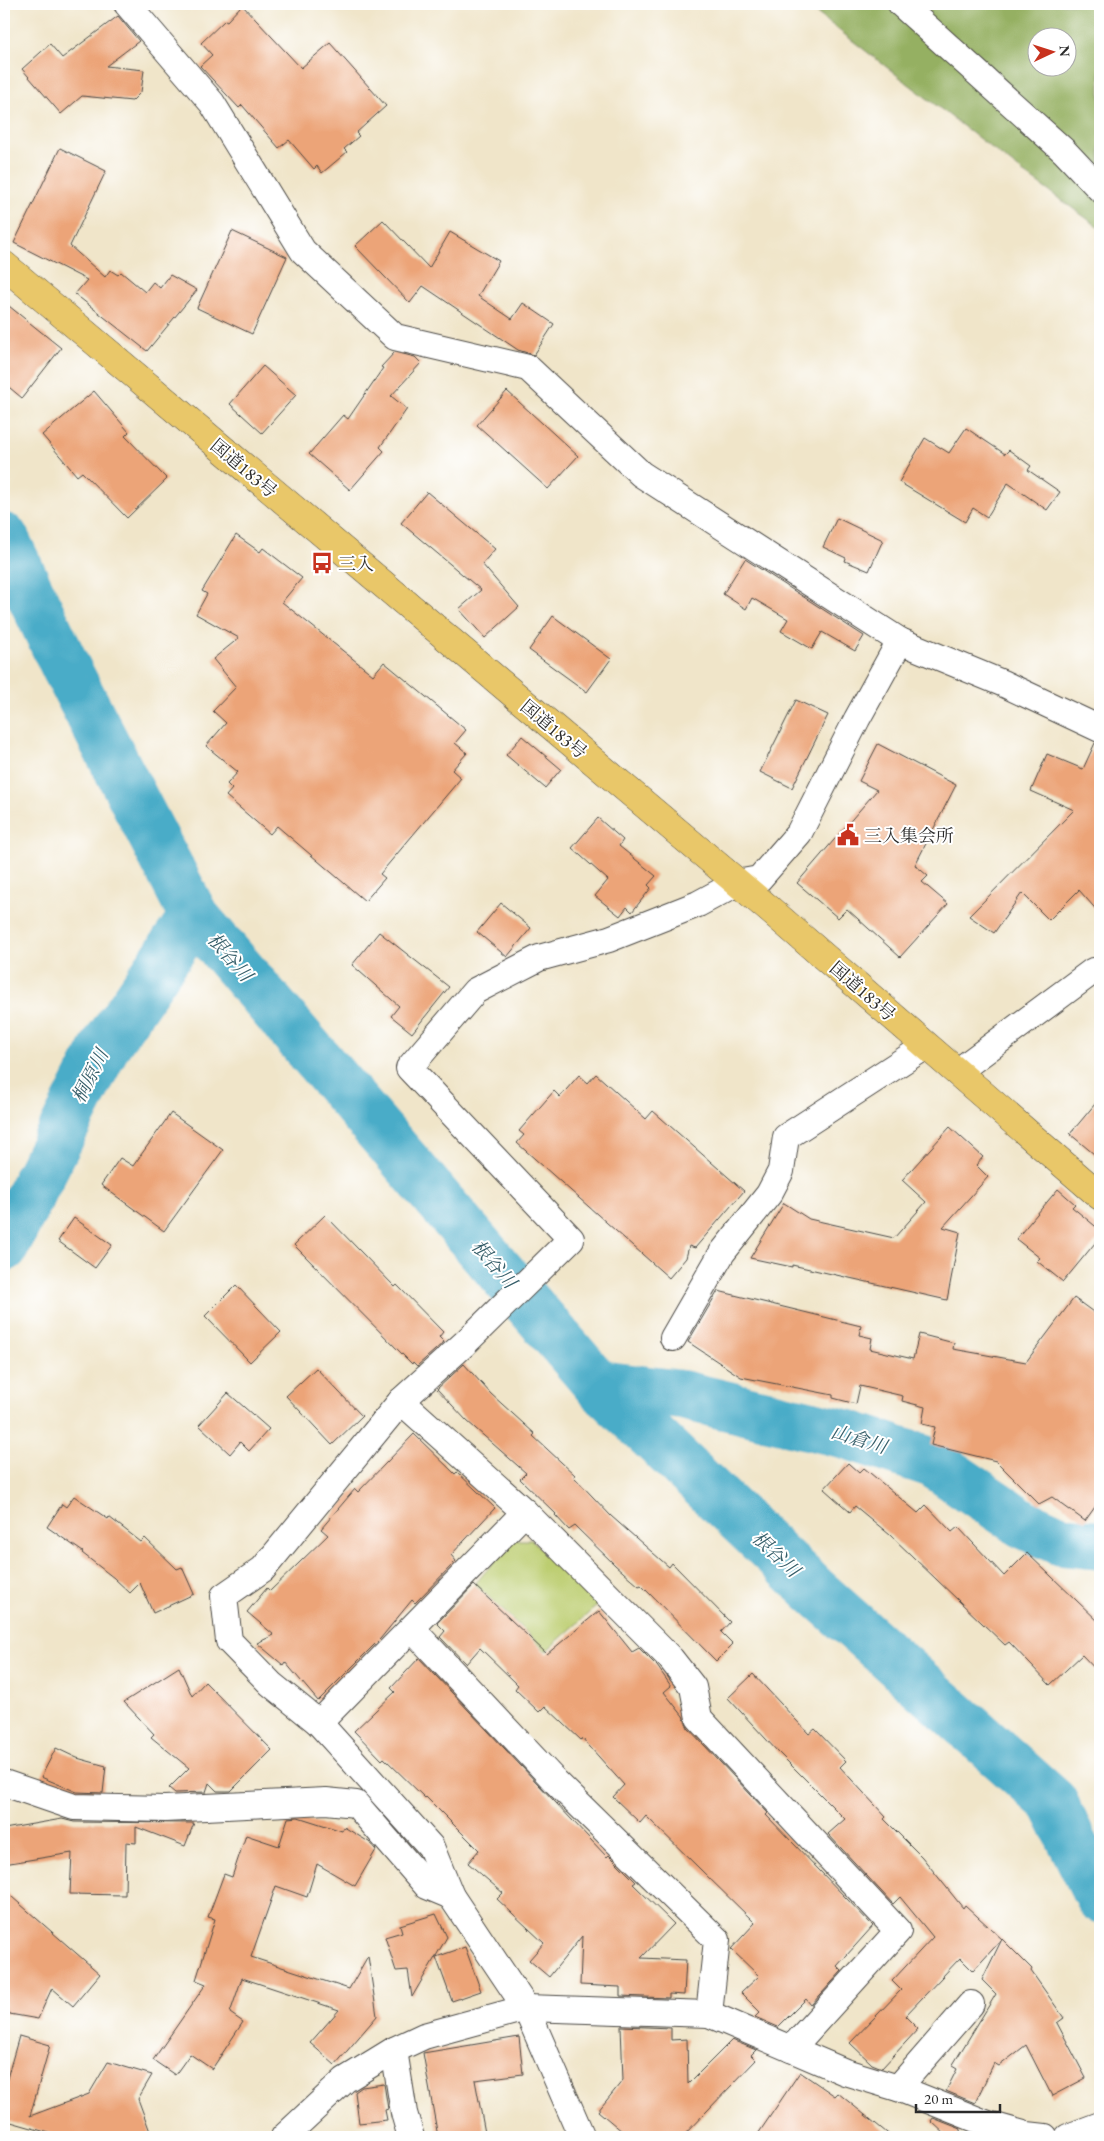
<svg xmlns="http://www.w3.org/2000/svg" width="1104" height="2141" font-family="'EB Garamond','Noto Serif JP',serif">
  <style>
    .green { fill: #bccd70; stroke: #747c4e }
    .forest { fill: #95b062; stroke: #606e46; fill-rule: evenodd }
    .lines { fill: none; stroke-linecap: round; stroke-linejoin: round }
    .river { stroke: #48acc8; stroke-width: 50 }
    .building { fill: #eca478 }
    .minor-casing { stroke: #494743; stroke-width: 28 }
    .trunk-casing { stroke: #494743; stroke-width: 29 }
    .minor { stroke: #fff; stroke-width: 26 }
    .trunk { stroke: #e9c769; stroke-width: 28 }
    .labels { text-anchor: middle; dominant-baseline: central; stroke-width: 4; stroke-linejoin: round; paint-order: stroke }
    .street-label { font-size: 18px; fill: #2b2b2b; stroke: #fff }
    .poi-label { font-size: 18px; fill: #2b2b2b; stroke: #fff; text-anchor: start }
    .water-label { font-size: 19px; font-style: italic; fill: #375f6a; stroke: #fff }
  </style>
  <rect width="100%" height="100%" fill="#fff"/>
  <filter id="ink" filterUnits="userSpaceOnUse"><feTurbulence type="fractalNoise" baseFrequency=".02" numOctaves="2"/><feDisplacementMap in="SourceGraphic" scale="10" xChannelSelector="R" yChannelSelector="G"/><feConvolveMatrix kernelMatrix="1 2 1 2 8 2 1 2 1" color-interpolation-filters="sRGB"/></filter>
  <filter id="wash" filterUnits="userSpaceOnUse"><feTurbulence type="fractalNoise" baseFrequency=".0096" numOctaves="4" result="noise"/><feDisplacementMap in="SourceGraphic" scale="20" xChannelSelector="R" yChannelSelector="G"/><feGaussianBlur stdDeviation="1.12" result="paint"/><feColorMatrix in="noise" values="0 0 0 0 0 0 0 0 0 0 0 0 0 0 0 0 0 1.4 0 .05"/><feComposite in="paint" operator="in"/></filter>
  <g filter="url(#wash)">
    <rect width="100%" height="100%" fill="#f0e5c9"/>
    <!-- green -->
    <path class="green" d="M 512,1540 L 532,1540 L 599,1604 L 546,1651 L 475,1584 Z"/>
    <!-- forest -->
    <path class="forest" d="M 805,4 L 1100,4 L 1100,228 L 1025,174 ZM 1036,38 L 1066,38 L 1066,68 L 1036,68 Z"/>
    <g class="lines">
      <!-- river -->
      <g class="river">
        <path d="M 4,538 L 66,668 L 194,916 L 598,1385 L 814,1590 L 1053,1802 L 1100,1898"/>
        <path d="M 4,1247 L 106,1045 L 194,916"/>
        <path d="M 598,1385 L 682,1395 L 846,1434 L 933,1463 L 1022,1523 L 1061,1541 L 1100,1545"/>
      </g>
    </g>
    <g id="blocks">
      <!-- building -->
      <g class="building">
        <path d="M 242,5 L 301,68 L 330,43 L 386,106 L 356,133 L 359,136 L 344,149 L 347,152 L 322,173 L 317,166 L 314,169 L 289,140 L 279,148 L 242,105 L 239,108 L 200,66 L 212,55 L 201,43 L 225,20 L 227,21 Z"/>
        <path d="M 118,16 L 139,41 L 106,66 L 144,70 L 141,92 L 132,101 L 82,96 L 61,114 L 22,69 L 50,44 L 62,58 Z"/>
        <path d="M 60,148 L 106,171 L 70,246 L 105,277 L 110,270 L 118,275 L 121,272 L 145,292 L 153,282 L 160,288 L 170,275 L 197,290 L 147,351 L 75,294 L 87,280 L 14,243 Z"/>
        <path d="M 383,220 L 429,268 L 450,232 L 499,261 L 478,296 L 512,319 L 523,303 L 554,324 L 534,355 L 518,350 L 423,286 L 410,303 L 355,246 Z"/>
        <path d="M 232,231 L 287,257 L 252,334 L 197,308 Z"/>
        <path d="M 4,302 L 61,348 L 22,398 L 4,383 Z"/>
        <path d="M 395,352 L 415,357 L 421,363 L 391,396 L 407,409 L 380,447 L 384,451 L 350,490 L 309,454 L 343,415 L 348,419 L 383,368 L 381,367 Z"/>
        <path d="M 263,366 L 296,395 L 262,433 L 230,404 Z"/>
        <path d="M 94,391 L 129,432 L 125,436 L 167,479 L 127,518 L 82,472 L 77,476 L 42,435 Z"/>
        <path d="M 507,391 L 578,456 L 548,489 L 477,425 Z"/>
        <path d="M 966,428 L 1005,454 L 1009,450 L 1031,466 L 1028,470 L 1060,492 L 1047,510 L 1008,483 L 987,517 L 973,508 L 965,522 L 899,482 L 925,438 L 949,453 Z"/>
        <path d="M 427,492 L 495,549 L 482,564 L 519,607 L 485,638 L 459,609 L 481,590 L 401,523 Z"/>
        <path d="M 837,518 L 883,540 L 869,571 L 845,561 L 846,558 L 823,547 Z"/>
        <path d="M 236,535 L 260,552 L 263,548 L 302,578 L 282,602 L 373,675 L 384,662 L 466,730 L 455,743 L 467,753 L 452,770 L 461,778 L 380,874 L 385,878 L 365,901 L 277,826 L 270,834 L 226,796 L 232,789 L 227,784 L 238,772 L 206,746 L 226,723 L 213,711 L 236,687 L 213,659 L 239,638 L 196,614 L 207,594 L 202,591 Z"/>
        <path d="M 745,559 L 864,636 L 855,651 L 822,632 L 812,649 L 781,631 L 788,619 L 752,598 L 746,609 L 723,594 Z"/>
        <path d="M 553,616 L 611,659 L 587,692 L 529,650 Z"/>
        <path d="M 796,700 L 828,715 L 792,788 L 760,772 Z"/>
        <path d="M 522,736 L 561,769 L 545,788 L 506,755 Z"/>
        <path d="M 1095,743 L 1100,744 L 1100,914 L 1079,890 L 1049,920 L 1022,893 L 994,933 L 969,916 L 1074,810 L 1031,791 L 1047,754 L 1083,769 Z"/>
        <path d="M 878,744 L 956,785 L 915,865 L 928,876 L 922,882 L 948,904 L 900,957 L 847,909 L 838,918 L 797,883 L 877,790 L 859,781 Z"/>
        <path d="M 598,818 L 623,840 L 619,846 L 656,876 L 648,885 L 651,888 L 632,912 L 627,907 L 620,916 L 595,896 L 608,880 L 572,848 Z"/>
        <path d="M 501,903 L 531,928 L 507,957 L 477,932 Z"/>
        <path d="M 379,932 L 449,987 L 412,1033 L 391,1016 L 399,1006 L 352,965 Z"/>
        <path d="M 596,1074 L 646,1119 L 653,1111 L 744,1191 L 695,1248 L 689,1246 L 686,1258 L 669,1278 L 517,1143 L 524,1135 L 519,1131 L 554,1091 L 560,1097 L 579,1075 L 588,1083 Z"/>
        <path d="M 1100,1098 L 1100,1159 L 1070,1134 Z"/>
        <path d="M 171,1113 L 223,1150 L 164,1231 L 101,1185 L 120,1158 L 133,1166 Z"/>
        <path d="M 950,1127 L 983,1157 L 976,1165 L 988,1177 L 943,1227 L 960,1232 L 947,1300 L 792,1265 L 792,1267 L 750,1258 L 784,1203 L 809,1219 L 894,1238 L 926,1202 L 902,1180 Z"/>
        <path d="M 1058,1189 L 1075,1204 L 1072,1207 L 1100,1230 L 1100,1237 L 1063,1282 L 1037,1261 L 1040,1258 L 1016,1239 Z"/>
        <path d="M 325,1215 L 395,1287 L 397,1285 L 443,1332 L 439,1337 L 444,1342 L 417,1366 L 413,1362 L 412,1364 L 294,1245 Z"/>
        <path d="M 74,1218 L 112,1245 L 95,1268 L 58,1241 Z"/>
        <path d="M 236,1285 L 281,1332 L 250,1362 L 205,1316 Z"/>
        <path d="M 718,1291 L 861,1326 L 859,1335 L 872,1338 L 870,1349 L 913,1359 L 919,1334 L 954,1343 L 953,1349 L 1026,1362 L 1074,1298 L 1100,1317 L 1100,1500 L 1085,1521 L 1052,1497 L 1039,1504 L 996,1461 L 931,1445 L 935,1427 L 922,1424 L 925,1407 L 902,1401 L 903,1396 L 860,1386 L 856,1404 L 833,1398 L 833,1395 L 741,1377 L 688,1342 Z"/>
        <path d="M 464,1364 L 491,1394 L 535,1434 L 533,1436 L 575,1475 L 574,1477 L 611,1516 L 669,1567 L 672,1563 L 730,1622 L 721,1632 L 733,1644 L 716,1661 L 641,1585 L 639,1586 L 615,1565 L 575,1526 L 569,1530 L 555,1515 L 556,1514 L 520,1479 L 526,1473 L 467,1421 L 437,1389 Z"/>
        <path d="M 316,1368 L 362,1416 L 332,1445 L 286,1396 Z"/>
        <path d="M 228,1393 L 269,1429 L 249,1451 L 240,1442 L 230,1454 L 199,1425 Z"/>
        <path d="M 414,1434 L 455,1474 L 457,1472 L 495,1508 L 451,1555 L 456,1561 L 415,1603 L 412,1600 L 380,1639 L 318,1701 L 285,1662 L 283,1665 L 257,1643 L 274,1635 L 247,1612 L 267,1588 L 270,1591 L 328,1535 L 321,1529 L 355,1489 L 358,1492 Z"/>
        <path d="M 848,1463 L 859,1473 L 864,1468 L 918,1513 L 926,1505 L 952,1532 L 958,1527 L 1004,1576 L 1027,1553 L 1100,1623 L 1100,1674 L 1082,1655 L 1050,1685 L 1009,1642 L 1005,1645 L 890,1535 L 855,1506 L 850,1512 L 824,1489 Z"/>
        <path d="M 74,1496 L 108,1519 L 109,1517 L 141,1542 L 145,1538 L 177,1569 L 182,1567 L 194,1594 L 153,1613 L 140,1583 L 130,1593 L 114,1578 L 82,1553 L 83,1552 L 47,1527 L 62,1504 L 66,1507 Z"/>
        <path d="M 474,1585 L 547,1654 L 599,1611 L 632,1652 L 639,1648 L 657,1666 L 671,1686 L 664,1692 L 683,1716 L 688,1728 L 768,1813 L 766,1815 L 873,1926 L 837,1966 L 842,1971 L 811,2005 L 806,1999 L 778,2027 L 755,2017 L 760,2012 L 741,1993 L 759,1976 L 731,1949 L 755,1923 L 646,1816 L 640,1823 L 613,1797 L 624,1785 L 582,1738 L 581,1740 L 545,1706 L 539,1712 L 515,1689 L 518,1685 L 480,1648 L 466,1664 L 440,1637 L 445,1631 L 437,1623 Z"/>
        <path d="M 419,1658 L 607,1857 L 609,1855 L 636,1882 L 633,1884 L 674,1924 L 641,1958 L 686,1960 L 684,1995 L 669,1994 L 669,1998 L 620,1996 L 620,1987 L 580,1985 L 582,1936 L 549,1977 L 529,1960 L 544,1943 L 497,1899 L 503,1893 L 468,1863 L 479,1850 L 426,1797 L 425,1798 L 384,1758 L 382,1760 L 354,1731 L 395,1692 L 391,1688 Z"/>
        <path d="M 179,1667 L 192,1696 L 205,1682 L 272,1750 L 231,1791 L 217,1791 L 209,1783 L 206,1792 L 175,1793 L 169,1788 L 189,1768 L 151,1737 L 154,1734 L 124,1702 Z"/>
        <path d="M 753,1674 L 809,1734 L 815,1729 L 846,1761 L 840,1767 L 886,1817 L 884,1819 L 922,1857 L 963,1908 L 965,1905 L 1002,1939 L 973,1971 L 960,1958 L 905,2016 L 918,2029 L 882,2068 L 872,2064 L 850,2043 L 901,1990 L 892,1981 L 933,1937 L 900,1897 L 893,1904 L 828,1834 L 845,1819 L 778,1752 L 728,1698 Z"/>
        <path d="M 56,1748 L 77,1758 L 106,1766 L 103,1793 L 77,1792 L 41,1777 Z"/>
        <path d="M 298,1817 L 342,1831 L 344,1827 L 369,1842 L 376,1850 L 355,1886 L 317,1864 L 307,1897 L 276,1886 L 251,1957 L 349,1989 L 368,1956 L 377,2016 L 335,2065 L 310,2043 L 339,2010 L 242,1978 L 230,2013 L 243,2022 L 212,2069 L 190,2054 L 175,2075 L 153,2060 L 206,1984 L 196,1980 L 215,1919 L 208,1917 L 224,1874 L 232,1877 L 246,1835 L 279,1846 L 288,1818 Z"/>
        <path d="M 62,1819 L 74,1822 L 194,1823 L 185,1846 L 136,1827 L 136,1843 L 126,1842 L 125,1895 L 70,1894 L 72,1853 L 4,1864 L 4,1829 Z"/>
        <path d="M 4,1890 L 100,1974 L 73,2006 L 52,1988 L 38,2019 L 4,2013 Z"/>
        <path d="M 436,1914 L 447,1937 L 412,1997 L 408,1970 L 396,1971 L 385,1937 L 402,1932 L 400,1925 Z"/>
        <path d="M 1002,1939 L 1032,1969 L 1031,1971 L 1064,2018 L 1057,2023 L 1086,2078 L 1052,2096 L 1026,2045 L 999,2066 L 994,2063 L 975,2103 L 946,2091 L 957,2069 L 952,2066 L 996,1994 L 982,1980 Z"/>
        <path d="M 465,1947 L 481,1991 L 452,2001 L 436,1957 Z"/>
        <path d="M 621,2026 L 671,2028 L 671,2040 L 687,2039 L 688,2084 L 732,2040 L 756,2050 L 751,2055 L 756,2060 L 682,2137 L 629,2137 L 598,2111 L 623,2080 Z"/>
        <path d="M 19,2036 L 50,2045 L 30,2116 L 89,2094 L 108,2062 L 152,2075 L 138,2099 L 152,2137 L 63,2137 L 4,2120 L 4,2089 Z"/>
        <path d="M 519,2037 L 523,2074 L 475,2080 L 485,2133 L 461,2137 L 438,2137 L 423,2053 Z"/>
        <path d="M 800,2072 L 835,2096 L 838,2093 L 892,2137 L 756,2137 Z"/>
        <path d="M 384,2084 L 388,2109 L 385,2110 L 387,2120 L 359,2123 L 355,2092 L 362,2087 Z"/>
        <path d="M 933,2118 L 961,2129 L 957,2137 L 948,2137 L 931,2121 Z"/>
      </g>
    </g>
  </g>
  <g filter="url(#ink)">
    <use href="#blocks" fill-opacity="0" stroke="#494743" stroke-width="1"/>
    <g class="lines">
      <!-- minor casing -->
      <g class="minor-casing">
        <g id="minor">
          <path d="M 127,4 L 212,103 L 303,251 L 395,337 L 528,368 L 641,474 L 900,641 L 1002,683 L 1100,729"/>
          <path d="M 901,4 L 1064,151 L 1100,189"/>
          <path d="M 957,1072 L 1093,971"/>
          <path d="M 673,1338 L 722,1253 L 769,1194 L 781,1171 L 786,1137 L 926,1046"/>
          <path d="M 401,1401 L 525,1512 L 671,1659 L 693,1687 L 699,1718 L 898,1931 L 791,2049"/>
          <path d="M 412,1629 L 556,1782 L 717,1940 L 709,2014"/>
          <path d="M 319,1723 L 525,1512"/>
          <path d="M 4,1783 L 74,1807 L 165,1809 L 326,1801 L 356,1804 L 427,1886 L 451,1896"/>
          <path d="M 394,2050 L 404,2113 L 411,2137"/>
          <path d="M 898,2088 L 971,2004"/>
          <path d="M 284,2137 L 345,2080 L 394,2050 L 424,2036 L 526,2008 L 709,2014 L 845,2072 L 898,2088 L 988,2124 L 1027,2135 L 1045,2137"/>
          <path d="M 582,2137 L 526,2008 L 451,1896 L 431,1847 L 319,1723 L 271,1684 L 229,1641 L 224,1596 L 263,1569 L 401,1401 L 464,1344 L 571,1239 L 409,1068 L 475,991 L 539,958 L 609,939 L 698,904 L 737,883 L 759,879 L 799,833 L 857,719 L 900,641"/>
          <path d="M 1068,2137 L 1100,2125"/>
        </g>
      </g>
      <!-- trunk casing -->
      <g class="trunk-casing">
        <path id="trunk" d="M 4,265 L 769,909 L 1100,1196"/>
      </g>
      <!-- minor -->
      <use href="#minor" class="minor"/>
      <!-- trunk -->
      <use href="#trunk" class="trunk"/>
    </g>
  </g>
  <!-- icons -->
  <defs>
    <g id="bus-bare" transform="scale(1.725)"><path d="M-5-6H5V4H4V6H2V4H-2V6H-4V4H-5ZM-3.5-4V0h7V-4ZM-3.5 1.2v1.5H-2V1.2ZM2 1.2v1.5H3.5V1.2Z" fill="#c8321e" stroke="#fff" stroke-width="2.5" paint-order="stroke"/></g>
    <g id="civic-bare" transform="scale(1.725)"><path d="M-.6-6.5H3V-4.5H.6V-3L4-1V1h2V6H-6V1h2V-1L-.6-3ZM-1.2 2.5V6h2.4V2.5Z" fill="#c8321e" stroke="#fff" stroke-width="2.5" paint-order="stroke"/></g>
  </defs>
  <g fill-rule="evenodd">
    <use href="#bus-bare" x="322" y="563"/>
    <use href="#civic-bare" x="848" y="835"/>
  </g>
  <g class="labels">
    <!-- street labels -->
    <g class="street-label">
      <text transform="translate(244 468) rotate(40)">国道183号</text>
      <text transform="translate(554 729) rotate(40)">国道183号</text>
      <text transform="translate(863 991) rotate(41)">国道183号</text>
    </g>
    <!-- poi labels -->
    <g class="poi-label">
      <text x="338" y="563">三入</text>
      <text x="864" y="835">三入集会所</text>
    </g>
    <!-- water labels -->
    <g class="water-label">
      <text transform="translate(230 957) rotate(49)">根谷川</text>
      <text transform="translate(90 1076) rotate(-63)">桐原川</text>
      <text transform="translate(494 1264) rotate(49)">根谷川</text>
      <text transform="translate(859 1439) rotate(17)">山倉川</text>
      <text transform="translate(776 1554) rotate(43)">根谷川</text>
    </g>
  </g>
  <!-- margin -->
  <rect width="1104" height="2141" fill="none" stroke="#fff" stroke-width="20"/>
  <!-- north arrow -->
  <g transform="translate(1052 52) rotate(86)"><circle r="24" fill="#ffffff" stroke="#aaaaaa"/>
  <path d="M0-4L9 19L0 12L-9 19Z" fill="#c8321e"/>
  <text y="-8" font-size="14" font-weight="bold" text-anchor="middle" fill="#2b2b2b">N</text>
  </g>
  <!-- scale -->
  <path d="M916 2104v8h84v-8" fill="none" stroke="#2b2b2b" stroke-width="2.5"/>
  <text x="924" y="2104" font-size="15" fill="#2b2b2b" stroke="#ffffff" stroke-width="4" paint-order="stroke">20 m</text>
</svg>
